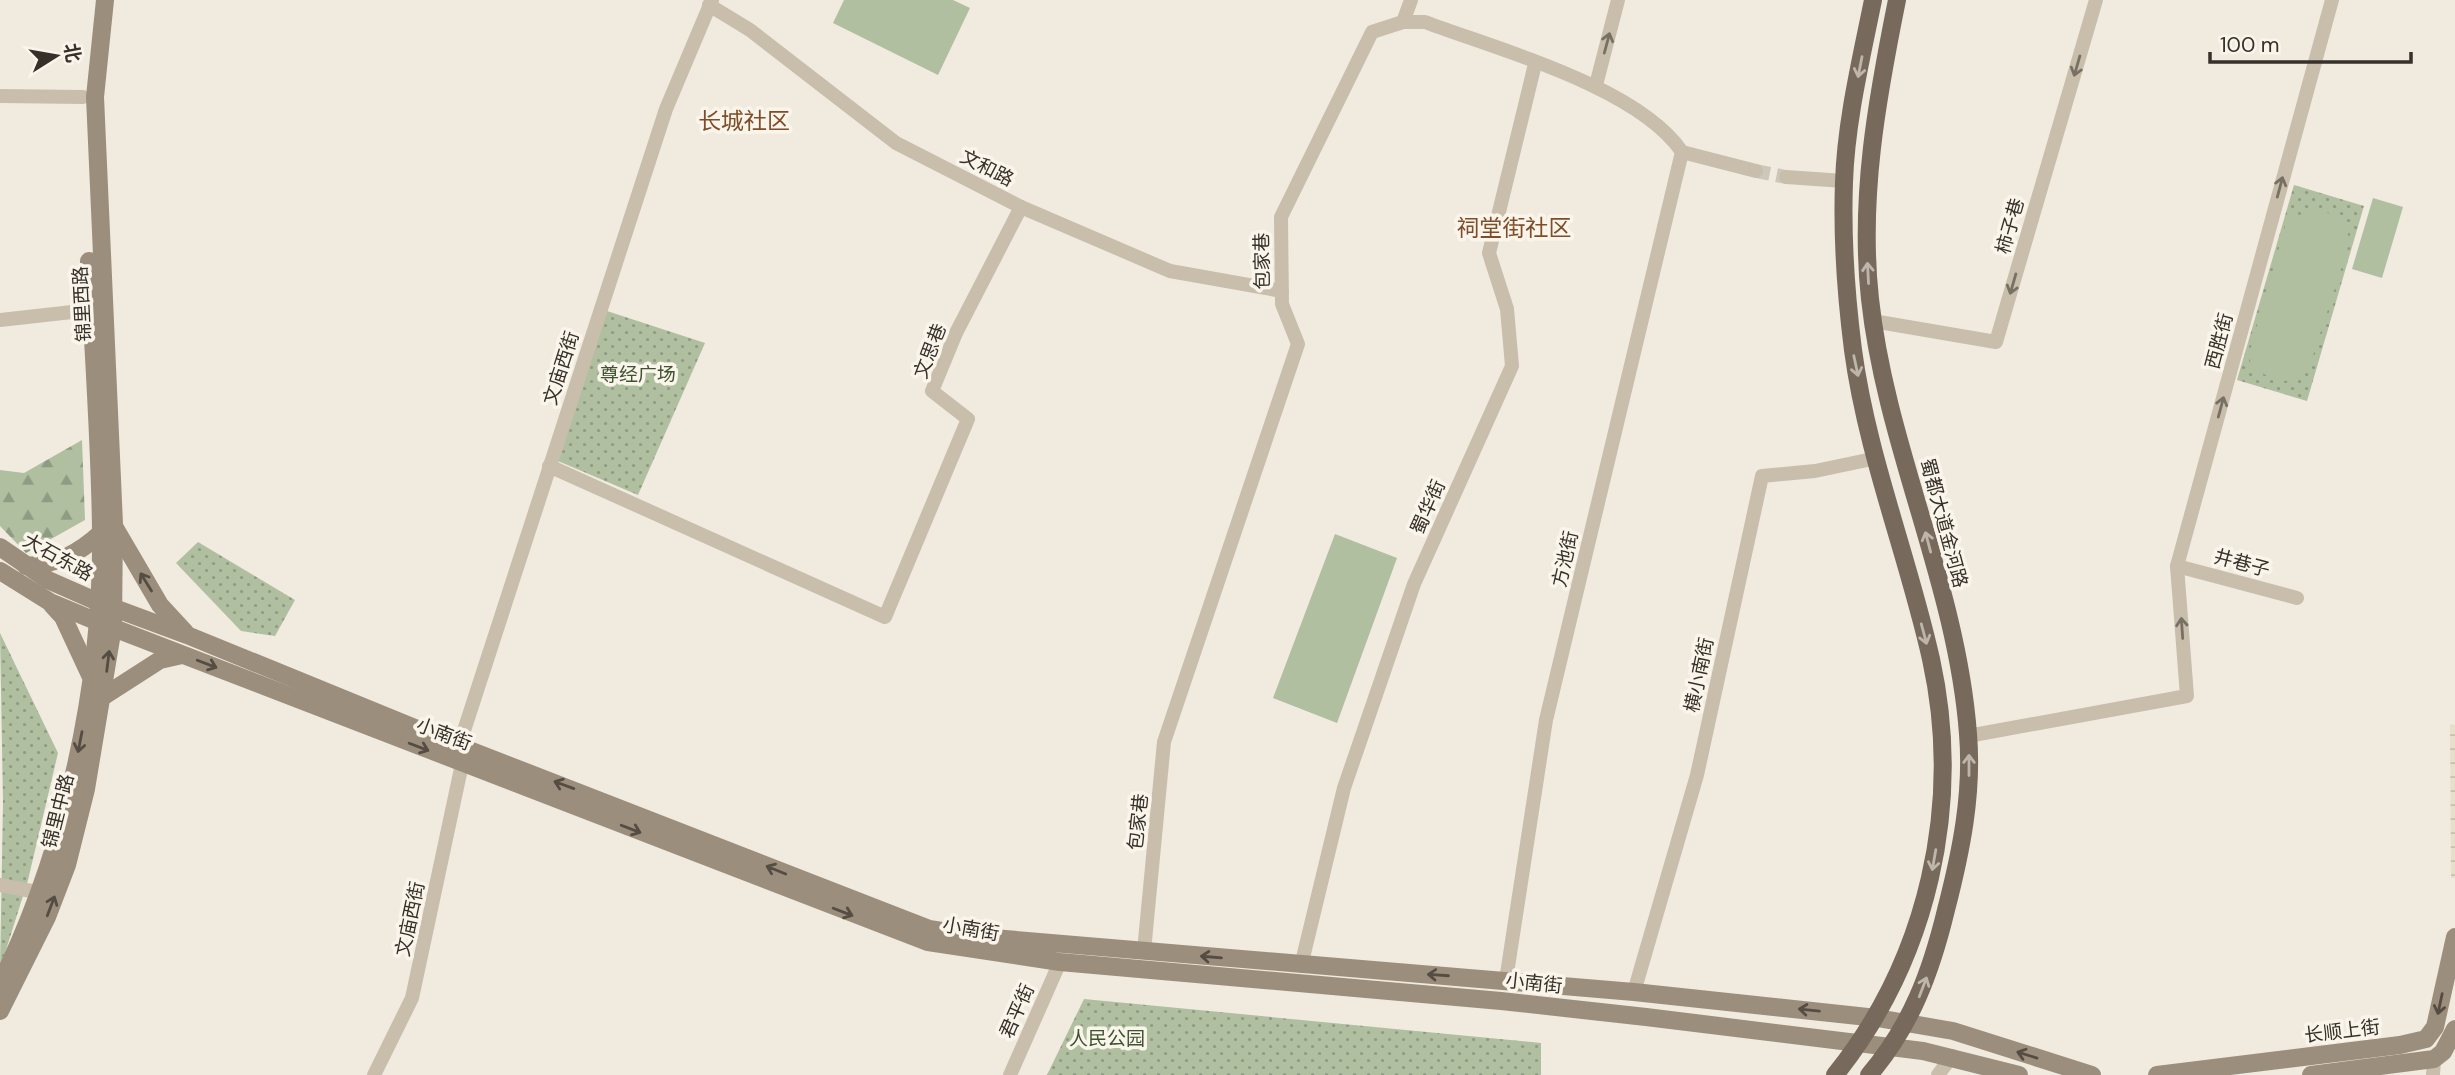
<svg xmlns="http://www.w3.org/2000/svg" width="2455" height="1075" font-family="'DM Sans','Noto Sans SC',sans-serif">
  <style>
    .green { fill: url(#green-dots) }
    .forest { fill: url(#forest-firs) }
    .pitch { fill: #afbfa0 }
    .plaza { fill: url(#plaza-grid) }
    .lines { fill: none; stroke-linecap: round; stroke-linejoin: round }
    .street-tunnel { stroke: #ccc6bb; stroke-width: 14; stroke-dasharray: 14 7; stroke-linecap: butt }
    .street { stroke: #c8beab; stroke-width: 14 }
    .secondary { stroke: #9c8e7d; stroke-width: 18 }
    .primary { stroke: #776a5c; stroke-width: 18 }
    .oneway { stroke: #787064 }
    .oneway2 { stroke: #beb6ab }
    .oneway3 { stroke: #554c43 }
    .labels { text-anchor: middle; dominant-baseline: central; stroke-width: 7; stroke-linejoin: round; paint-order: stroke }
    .street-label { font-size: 19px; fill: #37302a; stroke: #f9f5eb }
    .park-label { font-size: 19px; fill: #405330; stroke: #f9f5eb }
    .quarter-label { font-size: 23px; fill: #7f4d29; stroke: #f9f5eb }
  </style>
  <defs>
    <pattern id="green-dots" width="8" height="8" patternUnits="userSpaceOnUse" patternTransform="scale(1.75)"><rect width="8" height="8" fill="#afbfa0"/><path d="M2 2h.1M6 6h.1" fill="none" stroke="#8f9c83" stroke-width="1.8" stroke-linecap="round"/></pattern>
    <pattern id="forest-firs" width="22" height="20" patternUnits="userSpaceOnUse" patternTransform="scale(1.75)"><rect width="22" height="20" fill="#afbfa0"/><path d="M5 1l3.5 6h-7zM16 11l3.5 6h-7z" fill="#8f9c83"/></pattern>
    <pattern id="plaza-grid" width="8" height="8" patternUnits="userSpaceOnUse" patternTransform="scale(1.75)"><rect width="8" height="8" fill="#e7dfc7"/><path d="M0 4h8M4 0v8" fill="none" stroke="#c7c0ab"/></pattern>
  </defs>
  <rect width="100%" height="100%" fill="#f1ebdf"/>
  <!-- green -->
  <g class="green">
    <path d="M 2294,185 L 2364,206 L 2307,401 L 2237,380 Z"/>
    <path d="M 607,311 L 705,343 L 638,495 L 558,461 Z"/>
    <path d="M 198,542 L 295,600 L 275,636 L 241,631 L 176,563 Z"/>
    <path d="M 0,633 L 58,753 L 28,880 L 0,969 L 3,802 Z"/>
    <path d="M 1084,999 L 1541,1043 L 1541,1075 L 1047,1075 Z"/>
  </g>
  <!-- forest -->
  <path class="forest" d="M 82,440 L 85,520 L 26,553 L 0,526 L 0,470 L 24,473 Z"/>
  <!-- pitch -->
  <g class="pitch">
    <path d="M 844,0 L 953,0 L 970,8 L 938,75 L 833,23 Z"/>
    <path d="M 2373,198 L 2403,207 L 2382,278 L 2352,269 Z"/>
    <path d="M 2322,210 C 2342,219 2353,229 2347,251 L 2308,371 C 2290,389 2268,379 2251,365 L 2249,354 L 2286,223 L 2294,216 Z"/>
    <path d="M 1335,534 L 1397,558 L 1337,723 L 1273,698 Z"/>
  </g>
  <!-- plaza -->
  <path class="plaza" d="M 2450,724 L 2455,725 L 2455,878 L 2451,878 Z"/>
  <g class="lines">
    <!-- street-tunnel -->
    <path class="street-tunnel" d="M 1756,171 L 1786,177"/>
    <!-- street -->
    <g class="street">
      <path d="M 709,5 L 750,30 L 896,143 L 1021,207 L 1170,271 L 1282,291"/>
      <path d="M 1403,22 L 1411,0"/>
      <path d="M 1596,85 L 1618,0"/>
      <path d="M 0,96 L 83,97"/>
      <path d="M 1786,177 L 1844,181"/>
      <path d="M 0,320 L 99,309"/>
      <path d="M 1873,321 L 1996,342 L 2096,0"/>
      <path d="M 549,466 L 885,617 L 968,419 L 932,391 L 956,333 L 1021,207"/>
      <path d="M 2177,566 L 2297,598"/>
      <path d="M 1968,736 L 2187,696 L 2177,566 L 2332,0"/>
      <path d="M 459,746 L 666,109 L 712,0"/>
      <path d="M 0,885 L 42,893"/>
      <path d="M 1144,951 L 1164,742 L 1298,344 L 1282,304 L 1281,217 L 1372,32 L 1403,22 L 1425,22 C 1499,50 1638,87 1682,152 L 1756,171"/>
      <path d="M 1301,966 L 1344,788 L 1414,584 L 1512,366 L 1507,309 L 1489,253 L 1535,64"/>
      <path d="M 1506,980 L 1546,720 L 1682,152"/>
      <path d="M 1634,992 L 1697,775 L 1762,476 L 1815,471 L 1877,458"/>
      <path d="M 374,1075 L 412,998 L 462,764"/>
      <path d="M 1010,1075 L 1060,962"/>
      <path d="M 1938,1075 L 1952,1056"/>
      <path d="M 2433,1075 L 2434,1059"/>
    </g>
    <!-- secondary -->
    <g class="secondary">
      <path d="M 115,528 L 160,605 L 185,632"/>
      <path d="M 0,547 L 48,580 L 98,602 L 187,635 L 459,746 L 929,929 L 981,937 L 1634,992 L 1877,1018 L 1953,1031 L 2092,1075"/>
      <path d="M 26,566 C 58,564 78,554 101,533"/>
      <path d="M 0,571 L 50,602 L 98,622 L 928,942 L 1060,962 L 1501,1001 L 1646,1017 L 1923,1051 L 2019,1075"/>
      <path d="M 52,605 L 63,617 L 90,675"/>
      <path d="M 104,696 L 160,660 L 182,655"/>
      <path d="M 0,984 C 67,849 103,682 101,531 C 100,441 93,351 89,261"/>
      <path d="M 0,1011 L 47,917 L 67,865 L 86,789 L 113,627 L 114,524 L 95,97 L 105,0"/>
      <path d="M 2157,1075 L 2400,1045 L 2426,1039 L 2435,1027 L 2455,937"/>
      <path d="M 2311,1075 L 2434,1059 L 2443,1052 L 2455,1029"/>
    </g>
    <!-- primary -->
    <g class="primary">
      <path d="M 1835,1075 C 1928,959 1963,805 1931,659 C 1908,556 1867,455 1853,350 C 1846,295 1842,237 1844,182 C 1846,121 1861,60 1873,0"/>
      <path d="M 1869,1075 C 1911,1026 1931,972 1946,910 C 1961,852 1973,794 1968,734 C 1957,585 1886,447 1870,299 C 1859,198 1877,99 1897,0"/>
    </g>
  </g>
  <!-- one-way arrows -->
  <defs><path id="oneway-shaft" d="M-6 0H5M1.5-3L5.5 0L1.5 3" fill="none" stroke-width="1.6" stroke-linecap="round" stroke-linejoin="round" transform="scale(1.75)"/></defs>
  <g class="oneway">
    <use href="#oneway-shaft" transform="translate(1607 43) rotate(-75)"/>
    <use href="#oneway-shaft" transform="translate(2077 66) rotate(106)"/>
    <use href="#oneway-shaft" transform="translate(2280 187) rotate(-75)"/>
    <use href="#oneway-shaft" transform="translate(2013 284) rotate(106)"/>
    <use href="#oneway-shaft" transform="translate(2221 407) rotate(-75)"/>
    <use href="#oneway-shaft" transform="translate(2182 628) rotate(-94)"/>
  </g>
  <g class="oneway2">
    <use href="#oneway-shaft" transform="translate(1860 67) rotate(101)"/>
    <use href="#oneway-shaft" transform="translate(1868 273) rotate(-93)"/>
    <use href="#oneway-shaft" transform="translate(1856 366) rotate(78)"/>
    <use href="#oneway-shaft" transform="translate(1928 542) rotate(-105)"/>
    <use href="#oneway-shaft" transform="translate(1924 634) rotate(75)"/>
    <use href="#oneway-shaft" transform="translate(1969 765) rotate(-90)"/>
    <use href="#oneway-shaft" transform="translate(1934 860) rotate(100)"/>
    <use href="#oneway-shaft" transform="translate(1923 987) rotate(-69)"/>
  </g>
  <g class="oneway3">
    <use href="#oneway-shaft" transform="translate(146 582) rotate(-122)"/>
    <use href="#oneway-shaft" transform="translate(108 661) rotate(-83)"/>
    <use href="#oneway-shaft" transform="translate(207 664) rotate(21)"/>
    <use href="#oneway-shaft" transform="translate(80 742) rotate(101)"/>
    <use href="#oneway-shaft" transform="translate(419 747) rotate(21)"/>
    <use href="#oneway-shaft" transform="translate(564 785) rotate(-160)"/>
    <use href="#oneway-shaft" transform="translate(631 829) rotate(21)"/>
    <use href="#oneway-shaft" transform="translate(776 870) rotate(-158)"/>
    <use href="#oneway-shaft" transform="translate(51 906) rotate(-69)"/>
    <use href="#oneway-shaft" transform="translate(843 912) rotate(21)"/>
    <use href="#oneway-shaft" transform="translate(1211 957) rotate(-175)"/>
    <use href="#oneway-shaft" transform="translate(1438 975) rotate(-176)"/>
    <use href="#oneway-shaft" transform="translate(2440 1004) rotate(102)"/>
    <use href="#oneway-shaft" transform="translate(1809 1010) rotate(-174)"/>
    <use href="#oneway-shaft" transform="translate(2027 1055) rotate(-163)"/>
  </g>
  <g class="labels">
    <!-- street labels -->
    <g class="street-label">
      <text transform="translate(987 168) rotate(27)">文和路</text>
      <text transform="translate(2010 226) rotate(-74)">柿子巷</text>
      <text transform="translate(1262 261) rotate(-91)">包家巷</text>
      <text transform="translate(82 304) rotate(-93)">锦里西路</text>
      <text transform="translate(2219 341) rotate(-75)">西胜街</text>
      <text transform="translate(930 351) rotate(-69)">文思巷</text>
      <text transform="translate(561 368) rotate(-72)">文庙西街</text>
      <text transform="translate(1428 507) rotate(-66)">蜀华街</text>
      <text transform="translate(1944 523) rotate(75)">蜀都大道金河路</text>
      <text transform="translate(58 557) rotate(29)">大石东路</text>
      <text transform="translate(1565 559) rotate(-77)">方池街</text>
      <text transform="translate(2242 563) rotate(15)">井巷子</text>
      <text transform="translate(1699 675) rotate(-78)">横小南街</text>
      <text transform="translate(444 734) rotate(21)">小南街</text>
      <text transform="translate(58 811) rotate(-76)">锦里中路</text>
      <text transform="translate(1138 822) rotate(-84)">包家巷</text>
      <text transform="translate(410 919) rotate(-78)">文庙西街</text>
      <text transform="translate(971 929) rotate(10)">小南街</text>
      <text transform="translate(1534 983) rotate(6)">小南街</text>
      <text transform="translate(1017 1011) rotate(-66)">君平街</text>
      <text transform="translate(2342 1031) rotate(-7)">长顺上街</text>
    </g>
    <!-- park labels -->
    <g class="park-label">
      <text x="638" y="374">尊经广场</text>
      <text x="1107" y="1038">人民公园</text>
    </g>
    <!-- quarter labels -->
    <g class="quarter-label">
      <text x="744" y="121">长城社区</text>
      <text x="1514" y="228">祠堂街社区</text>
    </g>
  </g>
  <!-- north arrow -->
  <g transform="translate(56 56) rotate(79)" stroke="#f9f5eb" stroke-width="5" paint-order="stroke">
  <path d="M0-5L12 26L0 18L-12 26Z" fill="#37302a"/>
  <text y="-10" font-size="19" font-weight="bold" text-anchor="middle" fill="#37302a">北</text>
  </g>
  <!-- scale -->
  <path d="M2210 52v10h201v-10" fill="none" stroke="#37302a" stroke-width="3.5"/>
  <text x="2220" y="52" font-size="21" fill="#37302a" stroke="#f9f5eb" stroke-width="5" paint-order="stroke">100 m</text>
</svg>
